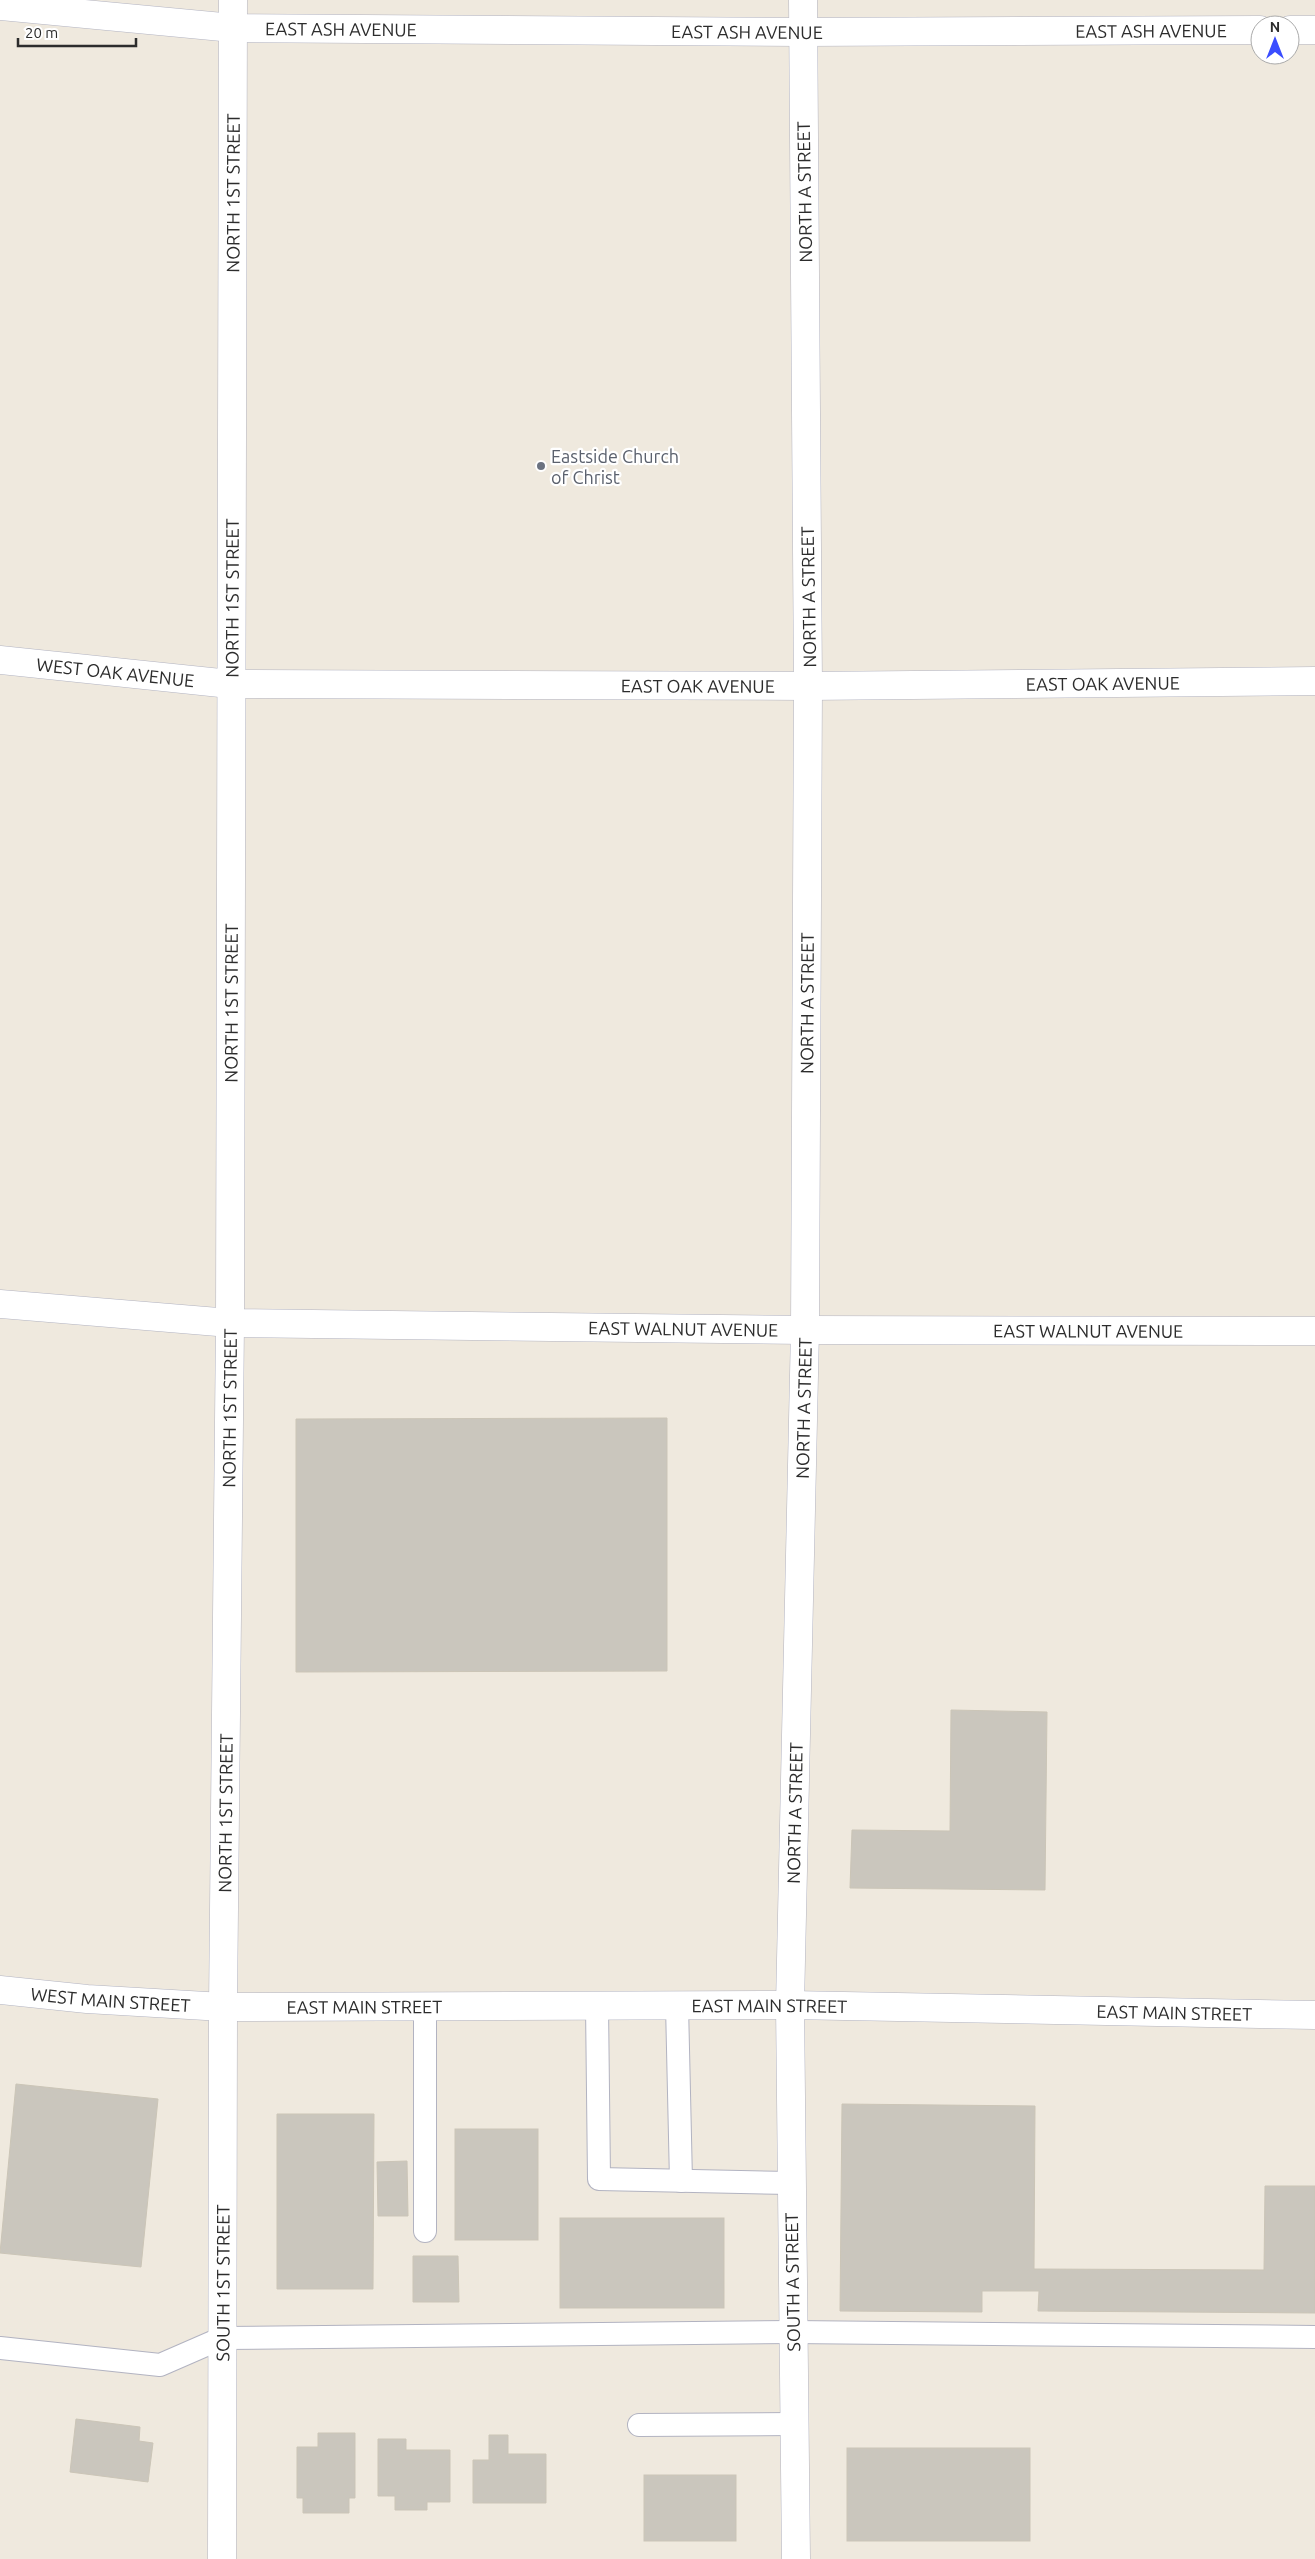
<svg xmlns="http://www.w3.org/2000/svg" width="1315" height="2559" font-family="Ubuntu,sans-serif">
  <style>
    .building { fill: #cac6bd; stroke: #cbc5b7 }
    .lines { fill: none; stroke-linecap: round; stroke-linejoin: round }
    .service-casing { stroke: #b2b3c1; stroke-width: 24 }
    .minor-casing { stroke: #b2b3c1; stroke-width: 29 }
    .secondary-casing { stroke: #b2b3c1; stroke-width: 29 }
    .service { stroke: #fff; stroke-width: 22 }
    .minor { stroke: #fff; stroke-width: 28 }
    .secondary { stroke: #fff; stroke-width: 28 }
    .worship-dot { fill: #6b7280; stroke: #fff; stroke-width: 2 }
    .labels { text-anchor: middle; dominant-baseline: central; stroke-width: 4.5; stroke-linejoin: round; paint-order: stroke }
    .street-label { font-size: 18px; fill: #2c2c2c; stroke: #fff }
    .worship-label { font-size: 18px; fill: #5b616d; stroke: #fff; text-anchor: start }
  </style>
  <rect width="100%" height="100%" fill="#efe9de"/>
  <!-- building -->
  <g class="building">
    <path d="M 667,1418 L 667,1671 L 296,1672 L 296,1419 Z"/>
    <path d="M 951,1710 L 1047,1712 L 1045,1890 L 850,1888 L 852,1830 L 950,1831 Z"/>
    <path d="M 16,2084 L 158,2099 L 141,2267 L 0,2253 Z"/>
    <path d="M 842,2104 L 1035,2106 L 1034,2269 L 1264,2270 L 1265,2186 L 1315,2186 L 1315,2313 L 1038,2311 L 1039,2291 L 982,2291 L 982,2312 L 840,2311 Z"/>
    <path d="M 277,2114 L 374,2114 L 373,2289 L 277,2289 Z"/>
    <rect x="455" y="2129" width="83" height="111"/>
    <path d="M 407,2161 L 408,2216 L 378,2216 L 377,2162 Z"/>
    <rect x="560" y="2218" width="164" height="90"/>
    <path d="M 413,2256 L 458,2256 L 459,2302 L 413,2302 Z"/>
    <path d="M 76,2419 L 140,2427 L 139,2441 L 153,2443 L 148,2482 L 70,2472 Z"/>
    <path d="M 318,2433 L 355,2433 L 355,2498 L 349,2498 L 349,2513 L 303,2513 L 303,2498 L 297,2498 L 297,2447 L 318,2447 Z"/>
    <path d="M 489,2435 L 508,2435 L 508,2454 L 546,2454 L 546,2503 L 473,2503 L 473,2460 L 489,2460 Z"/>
    <path d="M 378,2439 L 406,2439 L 406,2450 L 450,2450 L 450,2502 L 427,2502 L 427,2510 L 395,2510 L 395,2496 L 378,2496 Z"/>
    <rect x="847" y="2448" width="183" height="93"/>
    <rect x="644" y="2475" width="92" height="66"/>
  </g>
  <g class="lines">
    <!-- service casing -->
    <g class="service-casing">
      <g id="service">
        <path d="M 597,2005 L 599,2179 L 791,2183"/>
        <path d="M 677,2005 L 681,2181"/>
        <path d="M 425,2006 L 425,2231"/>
        <path d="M 0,2348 L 160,2365 L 222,2338 L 792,2332 L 1315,2337"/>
        <path d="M 639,2425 L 794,2424"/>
      </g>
    </g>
    <!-- minor casing -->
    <g class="minor-casing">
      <g id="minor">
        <path id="s1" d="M 0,6 L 233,28 L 802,32 L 1260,30"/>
        <path d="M 1290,30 L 1315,30"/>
        <path id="s2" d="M 0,660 L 230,684 L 808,686 L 1315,681"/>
        <path id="s3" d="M 0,1304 L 230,1323 L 805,1330 L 1315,1331"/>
        <path id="s4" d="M 222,2559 L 223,2007 L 230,1323 L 233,0"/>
        <path id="s5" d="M 796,2559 L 790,2005 L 805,1330 L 808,686 L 803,0"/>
      </g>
    </g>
    <!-- secondary casing -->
    <g class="secondary-casing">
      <g id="secondary">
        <path id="s6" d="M 0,1990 L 87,1999 L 223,2007 L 790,2005 L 1315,2015"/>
      </g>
    </g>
    <!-- service -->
    <use href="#service" class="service"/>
    <!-- minor -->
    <use href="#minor" class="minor"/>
    <!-- secondary -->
    <use href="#secondary" class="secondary"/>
  </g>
  <!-- markers -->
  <circle class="worship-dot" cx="541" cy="466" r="5"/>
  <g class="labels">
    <!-- street labels -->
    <g class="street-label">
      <text stroke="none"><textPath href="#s1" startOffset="342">EAST ASH AVENUE</textPath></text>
      <text stroke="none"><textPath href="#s1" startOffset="1152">EAST ASH AVENUE</textPath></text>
      <text stroke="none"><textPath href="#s1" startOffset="748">EAST ASH AVENUE</textPath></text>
      <text transform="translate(804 192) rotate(-91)">NORTH A STREET</text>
      <text stroke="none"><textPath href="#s4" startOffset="2366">NORTH 1ST STREET</textPath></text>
      <text transform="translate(808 597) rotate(-91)">NORTH A STREET</text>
      <text stroke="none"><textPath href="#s4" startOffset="1961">NORTH 1ST STREET</textPath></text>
      <text stroke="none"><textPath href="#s2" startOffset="116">WEST OAK AVENUE</textPath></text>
      <text stroke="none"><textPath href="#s2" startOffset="1104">EAST OAK AVENUE</textPath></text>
      <text stroke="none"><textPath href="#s2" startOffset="699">EAST OAK AVENUE</textPath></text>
      <text stroke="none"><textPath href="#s5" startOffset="1556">NORTH A STREET</textPath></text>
      <text stroke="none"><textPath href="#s4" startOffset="1556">NORTH 1ST STREET</textPath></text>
      <text stroke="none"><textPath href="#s3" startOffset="684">EAST WALNUT AVENUE</textPath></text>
      <text stroke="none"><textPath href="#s3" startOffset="1089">EAST WALNUT AVENUE</textPath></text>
      <text stroke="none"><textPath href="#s5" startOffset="1151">NORTH A STREET</textPath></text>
      <text stroke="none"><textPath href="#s4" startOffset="1151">NORTH 1ST STREET</textPath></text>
      <text stroke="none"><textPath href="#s5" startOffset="746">NORTH A STREET</textPath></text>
      <text stroke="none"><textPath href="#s4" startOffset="746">NORTH 1ST STREET</textPath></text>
      <text stroke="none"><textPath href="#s6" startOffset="111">WEST MAIN STREET</textPath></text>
      <text stroke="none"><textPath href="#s6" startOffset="365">EAST MAIN STREET</textPath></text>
      <text stroke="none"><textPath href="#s6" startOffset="770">EAST MAIN STREET</textPath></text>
      <text stroke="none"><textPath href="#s6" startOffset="1175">EAST MAIN STREET</textPath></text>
      <text transform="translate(792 2282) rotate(-91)">SOUTH A STREET</text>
      <text stroke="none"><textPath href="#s4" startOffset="276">SOUTH 1ST STREET</textPath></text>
    </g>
    <!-- worship labels -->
    <g class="worship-label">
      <text x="551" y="456">Eastside Church<tspan x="551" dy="21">of Christ</tspan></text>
    </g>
  </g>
  <!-- north arrow -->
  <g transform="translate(1275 40)"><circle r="24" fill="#ffffff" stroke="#ababab"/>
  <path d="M0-4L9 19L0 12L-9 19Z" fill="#3a4dff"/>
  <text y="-8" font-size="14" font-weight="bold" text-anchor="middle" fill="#2c2c2c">N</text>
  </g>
  <!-- scale -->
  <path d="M18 38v8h118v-8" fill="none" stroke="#2c2c2c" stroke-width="2.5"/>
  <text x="25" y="38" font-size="15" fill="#2c2c2c" stroke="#ffffff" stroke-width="4" paint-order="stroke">20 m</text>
</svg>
